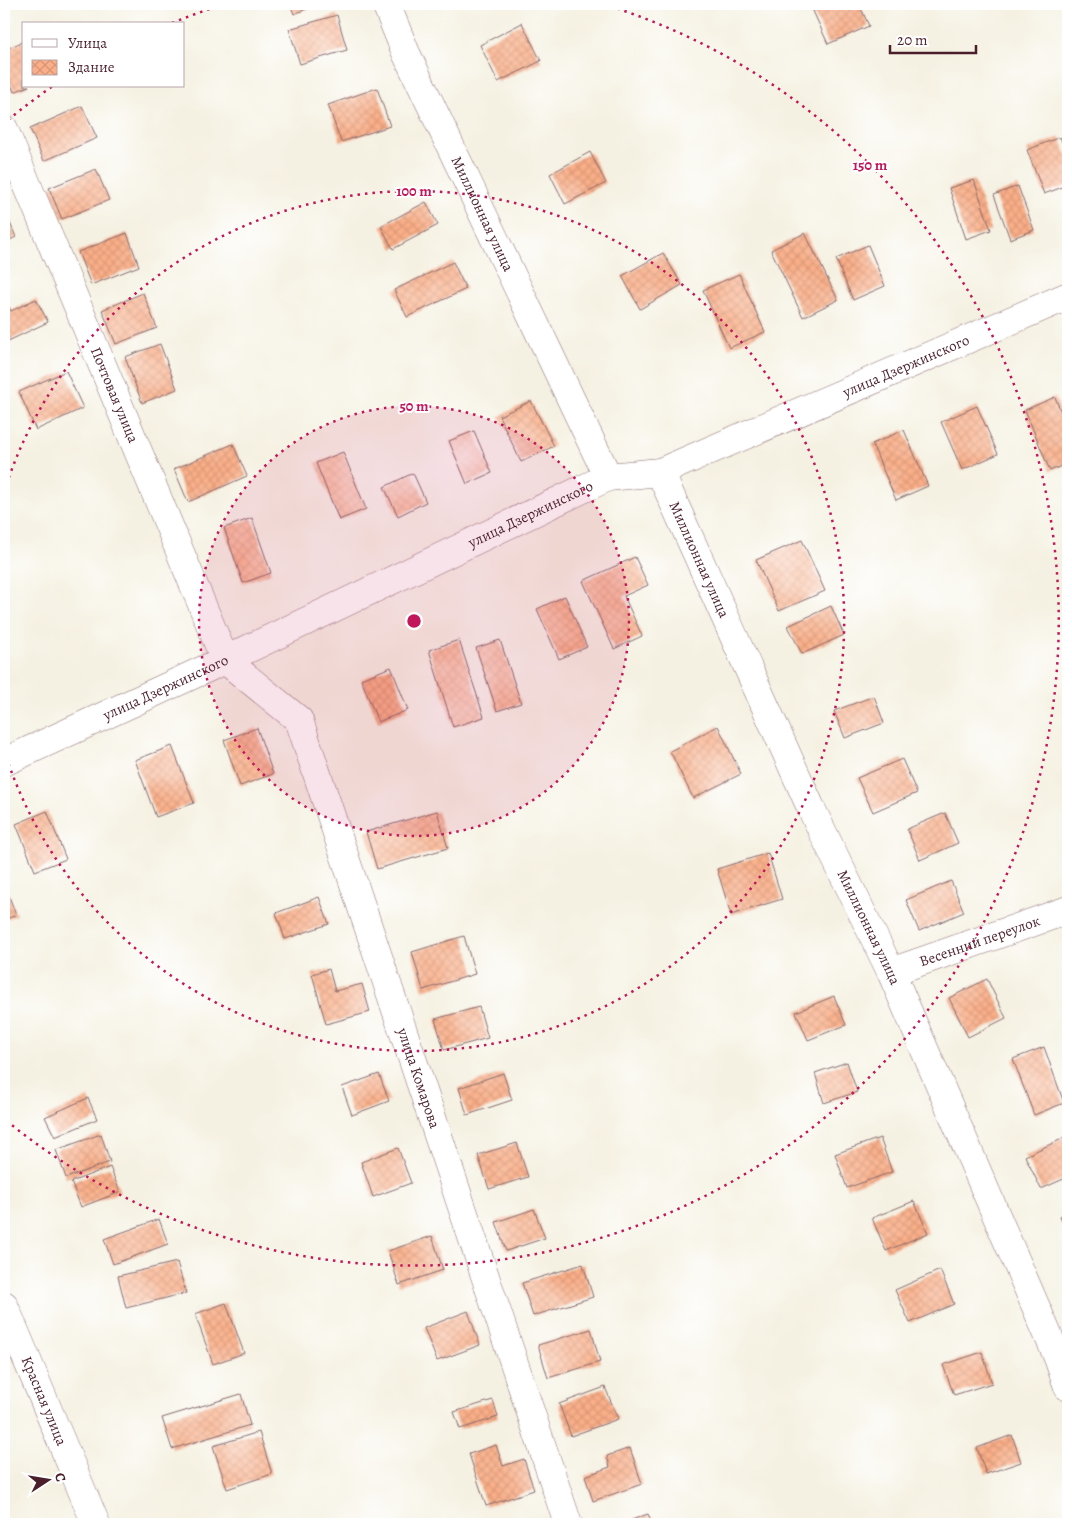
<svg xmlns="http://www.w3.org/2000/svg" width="1072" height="1528" font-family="Alegreya,serif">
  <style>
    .building { fill: url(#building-cross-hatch) }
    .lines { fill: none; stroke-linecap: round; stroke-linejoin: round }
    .minor-casing { stroke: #86686b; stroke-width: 29 }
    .major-casing { stroke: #86686b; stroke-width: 29 }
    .minor { stroke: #fff; stroke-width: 28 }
    .major { stroke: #fff; stroke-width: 28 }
    .ring { fill: none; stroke: #c2185b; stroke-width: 2.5; stroke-dasharray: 2.5 5 }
    .labels { text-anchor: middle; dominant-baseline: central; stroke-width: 4; stroke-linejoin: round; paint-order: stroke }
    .street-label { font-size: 15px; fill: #4a1f2b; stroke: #fff }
    .centre { fill: #c2185b; stroke: #fff; stroke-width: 2.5 }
    .ring-label { font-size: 15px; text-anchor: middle; font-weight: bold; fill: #c2185b; stroke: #fff; stroke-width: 4; stroke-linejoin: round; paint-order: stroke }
  </style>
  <defs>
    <pattern id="building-cross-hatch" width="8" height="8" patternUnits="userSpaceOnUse" patternTransform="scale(1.25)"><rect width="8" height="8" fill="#faaf88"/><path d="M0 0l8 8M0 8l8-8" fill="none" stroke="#d89676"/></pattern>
  </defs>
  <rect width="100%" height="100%" fill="#fff"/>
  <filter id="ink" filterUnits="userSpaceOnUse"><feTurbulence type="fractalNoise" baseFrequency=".02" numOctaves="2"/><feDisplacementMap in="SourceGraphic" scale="10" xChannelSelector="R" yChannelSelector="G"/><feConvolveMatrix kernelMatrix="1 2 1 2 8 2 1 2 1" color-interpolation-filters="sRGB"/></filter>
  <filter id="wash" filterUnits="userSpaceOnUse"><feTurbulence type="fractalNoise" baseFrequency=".0096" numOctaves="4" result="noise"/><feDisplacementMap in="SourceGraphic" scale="20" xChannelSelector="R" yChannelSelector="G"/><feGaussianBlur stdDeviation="1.12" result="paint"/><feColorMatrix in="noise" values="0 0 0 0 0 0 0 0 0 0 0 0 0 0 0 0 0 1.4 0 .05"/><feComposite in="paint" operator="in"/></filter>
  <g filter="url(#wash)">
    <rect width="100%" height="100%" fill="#f5f1e2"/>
    <g id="blocks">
      <!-- building -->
      <g class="building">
        <path d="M 290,4 L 319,4 L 294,14 Z"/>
        <path d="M 829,4 L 859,4 L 869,26 L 828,44 L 813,11 Z"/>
        <path d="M 337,15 L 347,50 L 300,64 L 289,29 Z"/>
        <path d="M 522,23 L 541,61 L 498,82 L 480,45 Z"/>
        <path d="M 24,41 L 24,86 L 29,86 L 14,92 L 4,67 L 4,50 Z"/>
        <path d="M 377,88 L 390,126 L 341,142 L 328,105 Z"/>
        <path d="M 82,106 L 97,138 L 44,161 L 30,129 Z"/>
        <path d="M 1060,137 L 1068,157 L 1068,185 L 1044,194 L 1027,150 Z"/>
        <path d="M 590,152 L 606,183 L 565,204 L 550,174 Z"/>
        <path d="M 96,169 L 109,200 L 62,219 L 49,188 Z"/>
        <path d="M 974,180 L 991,230 L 966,239 L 949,188 Z"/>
        <path d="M 1018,186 L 1034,230 L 1010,239 L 994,195 Z"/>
        <path d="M 426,202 L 438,225 L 393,249 L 381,226 Z"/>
        <path d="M 4,209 L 16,237 L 4,243 Z"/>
        <path d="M 127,233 L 139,266 L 91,285 L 78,252 Z"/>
        <path d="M 805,233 L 838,300 L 803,317 L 771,250 Z"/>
        <path d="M 868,245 L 885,286 L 853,300 L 836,259 Z"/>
        <path d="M 663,253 L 682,285 L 640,309 L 622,276 Z"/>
        <path d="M 453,262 L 466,289 L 407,317 L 394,290 Z"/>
        <path d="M 739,274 L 765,332 L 729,348 L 703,290 Z"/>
        <path d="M 143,293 L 157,328 L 116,344 L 102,310 Z"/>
        <path d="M 4,297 L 11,311 L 36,299 L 48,322 L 4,343 Z"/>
        <path d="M 160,344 L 177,389 L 142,403 L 125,357 Z"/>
        <path d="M 66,371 L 83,408 L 36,430 L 19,392 Z"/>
        <path d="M 1055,397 L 1068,429 L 1068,463 L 1050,471 L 1025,410 Z"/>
        <path d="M 531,401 L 554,446 L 521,462 L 499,416 Z"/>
        <path d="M 977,406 L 998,454 L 962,470 L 941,422 Z"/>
        <path d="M 904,430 L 928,486 L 896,500 L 872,444 Z"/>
        <path d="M 474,431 L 492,473 L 467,484 L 449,441 Z"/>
        <path d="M 233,444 L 247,476 L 188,502 L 174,469 Z"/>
        <path d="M 343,452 L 366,509 L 339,520 L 316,463 Z"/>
        <path d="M 413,473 L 426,502 L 398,516 L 384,487 Z"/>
        <path d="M 252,518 L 271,573 L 243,583 L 224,528 Z"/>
        <path d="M 802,540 L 825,591 L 779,611 L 756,560 Z"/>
        <path d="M 635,557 L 648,585 L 624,596 L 642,636 L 614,649 L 583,581 Z"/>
        <path d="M 565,596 L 587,647 L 559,659 L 537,609 Z"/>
        <path d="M 831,606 L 844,635 L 802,654 L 788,626 Z"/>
        <path d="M 459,640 L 484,717 L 453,727 L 429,650 Z"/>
        <path d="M 500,640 L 521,703 L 497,711 L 476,648 Z"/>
        <path d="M 391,667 L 408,710 L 378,722 L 361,679 Z"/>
        <path d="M 874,696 L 884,723 L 845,738 L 834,711 Z"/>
        <path d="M 718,726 L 741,774 L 693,798 L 670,751 Z"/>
        <path d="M 257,728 L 273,774 L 240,786 L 224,740 Z"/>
        <path d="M 172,746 L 194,803 L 156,817 L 135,760 Z"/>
        <path d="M 902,759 L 917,793 L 873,812 L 857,778 Z"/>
        <path d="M 47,811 L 66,859 L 35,871 L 16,824 Z"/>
        <path d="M 437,811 L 448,848 L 377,869 L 366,832 Z"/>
        <path d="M 945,813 L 958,843 L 920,860 L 907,829 Z"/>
        <path d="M 768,853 L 782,899 L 731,915 L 717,869 Z"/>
        <path d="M 951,881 L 964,912 L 919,931 L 906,900 Z"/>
        <path d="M 6,888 L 16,915 L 4,920 L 4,889 Z"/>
        <path d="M 319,897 L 329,924 L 285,939 L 276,913 Z"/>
        <path d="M 464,936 L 475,974 L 423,990 L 412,952 Z"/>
        <path d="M 329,969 L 335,991 L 362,984 L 370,1012 L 326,1024 L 312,974 Z"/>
        <path d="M 987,979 L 1006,1018 L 968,1037 L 949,998 Z"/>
        <path d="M 834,996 L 846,1025 L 808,1040 L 796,1012 Z"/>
        <path d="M 479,1007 L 488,1038 L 444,1050 L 435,1019 Z"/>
        <path d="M 1044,1047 L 1064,1103 L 1034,1115 L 1013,1059 Z"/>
        <path d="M 847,1062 L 857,1092 L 824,1103 L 815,1073 Z"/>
        <path d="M 503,1073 L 512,1100 L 467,1115 L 459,1088 Z"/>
        <path d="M 379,1074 L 389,1101 L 352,1115 L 342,1087 Z"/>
        <path d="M 88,1098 L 97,1119 L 55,1137 L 45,1117 Z"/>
        <path d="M 101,1134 L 110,1162 L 66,1178 L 56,1150 Z"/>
        <path d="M 880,1138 L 892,1172 L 847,1188 L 835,1154 Z"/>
        <path d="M 1064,1138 L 1068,1146 L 1068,1177 L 1041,1189 L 1025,1156 Z"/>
        <path d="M 517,1143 L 528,1177 L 489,1189 L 478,1155 Z"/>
        <path d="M 398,1148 L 411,1183 L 373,1197 L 361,1162 Z"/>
        <path d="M 110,1167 L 120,1192 L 81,1207 L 71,1182 Z"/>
        <path d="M 914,1201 L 928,1233 L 886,1251 L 872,1218 Z"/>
        <path d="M 534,1209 L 545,1238 L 506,1251 L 496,1222 Z"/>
        <path d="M 1068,1213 L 1068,1238 L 1060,1216 Z"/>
        <path d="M 159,1219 L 168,1244 L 113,1264 L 104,1239 Z"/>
        <path d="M 432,1236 L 443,1270 L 399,1285 L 388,1251 Z"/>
        <path d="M 177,1262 L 186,1293 L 126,1308 L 118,1276 Z"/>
        <path d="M 583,1264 L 593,1297 L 533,1316 L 522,1283 Z"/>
        <path d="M 940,1270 L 954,1304 L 910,1323 L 895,1290 Z"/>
        <path d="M 226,1303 L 244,1353 L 213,1364 L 195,1314 Z"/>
        <path d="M 468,1311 L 480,1345 L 437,1361 L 424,1328 Z"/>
        <path d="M 591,1329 L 600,1362 L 548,1378 L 538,1345 Z"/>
        <path d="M 982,1352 L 992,1383 L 954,1395 L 943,1365 Z"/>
        <path d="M 605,1387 L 618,1419 L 571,1436 L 559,1404 Z"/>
        <path d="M 241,1394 L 250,1425 L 172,1449 L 162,1418 Z"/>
        <path d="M 493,1400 L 498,1417 L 460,1429 L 454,1412 Z"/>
        <path d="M 259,1432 L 272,1474 L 227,1489 L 213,1446 Z"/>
        <path d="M 1012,1435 L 1021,1462 L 986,1474 L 977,1448 Z"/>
        <path d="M 496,1445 L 503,1466 L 524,1459 L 534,1490 L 486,1506 L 469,1454 Z"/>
        <path d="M 630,1448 L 642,1484 L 593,1501 L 585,1476 L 610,1467 L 607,1456 Z"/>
        <path d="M 648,1514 L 652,1524 L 621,1524 Z"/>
      </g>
    </g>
  </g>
  <g filter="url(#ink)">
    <use href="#blocks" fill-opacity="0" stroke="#86686b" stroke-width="1"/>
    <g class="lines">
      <!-- minor casing -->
      <g class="minor-casing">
        <g id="minor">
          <path id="s1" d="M 386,4 L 406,53 L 608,477"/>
          <path id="s2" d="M 4,129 L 225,660 L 299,720 L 568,1524"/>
          <path id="s3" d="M 660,472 L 811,808 L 891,972 L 1058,1358 L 1068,1387"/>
          <path id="s4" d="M 4,762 L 225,660 L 608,477 L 660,472 L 1068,296"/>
          <path id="s5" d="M 891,972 L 1068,910"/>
        </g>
      </g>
      <!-- major casing -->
      <g class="major-casing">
        <g id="major">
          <path id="s6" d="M 4,1305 L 96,1524"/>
        </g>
      </g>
      <!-- minor -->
      <use href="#minor" class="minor"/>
      <!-- major -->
      <use href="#major" class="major"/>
    </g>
  </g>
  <!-- distance rings -->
  <circle cx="414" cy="621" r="215" fill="#c2185b" fill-opacity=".12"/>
  <g class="ring">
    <circle cx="414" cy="621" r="215"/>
    <path d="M4 492A430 430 0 1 1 4 750"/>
    <path d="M8 120A645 645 0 0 1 53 86M172 23A645 645 0 0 1 225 4M603 4A645 645 0 1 1 8 1122"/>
  </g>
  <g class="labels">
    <!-- street labels -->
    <g class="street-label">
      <text stroke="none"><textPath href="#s1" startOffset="231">Миллионная улица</textPath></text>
      <text stroke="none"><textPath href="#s4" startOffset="988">улица Дзержинского</textPath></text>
      <text stroke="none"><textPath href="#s2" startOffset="288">Почтовая улица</textPath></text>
      <text stroke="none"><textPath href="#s4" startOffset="582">улица Дзержинского</textPath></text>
      <text stroke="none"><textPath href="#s3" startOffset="96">Миллионная улица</textPath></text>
      <text stroke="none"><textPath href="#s4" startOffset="178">улица Дзержинского</textPath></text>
      <text stroke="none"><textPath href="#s3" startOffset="501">Миллионная улица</textPath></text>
      <text stroke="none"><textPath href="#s5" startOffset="94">Весенний переулок</textPath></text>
      <text stroke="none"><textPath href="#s2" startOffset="1048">улица Комарова</textPath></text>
      <text stroke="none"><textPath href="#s6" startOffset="104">Красная улица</textPath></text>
    </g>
  </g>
  <circle cx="414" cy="621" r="8" class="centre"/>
  <g class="ring-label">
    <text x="870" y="170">150 m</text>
    <text x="414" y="196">100 m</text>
    <text x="414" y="411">50 m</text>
  </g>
  <!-- margin -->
  <rect width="1072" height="1528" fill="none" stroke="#fff" stroke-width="20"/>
  <!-- legend -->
  <rect x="22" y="22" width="162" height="65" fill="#ffffff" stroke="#b7a5aa"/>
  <rect x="32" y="39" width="25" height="8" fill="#ffffff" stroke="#b7a5aa"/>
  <text x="68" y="48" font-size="15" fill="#4a1f2b">Улица</text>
  <rect x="32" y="60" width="25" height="15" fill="url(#building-cross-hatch)" stroke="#b7a5aa"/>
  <text x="68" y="72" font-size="15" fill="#4a1f2b">Здание</text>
  <!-- north arrow -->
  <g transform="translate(48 1480) rotate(78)" stroke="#ffffff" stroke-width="4" paint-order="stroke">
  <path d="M0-4L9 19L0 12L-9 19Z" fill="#4a1f2b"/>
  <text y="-8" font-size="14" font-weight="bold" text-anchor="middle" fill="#4a1f2b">С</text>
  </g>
  <!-- scale -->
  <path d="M890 45v8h86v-8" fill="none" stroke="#4a1f2b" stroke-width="2.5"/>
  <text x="897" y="45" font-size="15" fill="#4a1f2b" stroke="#ffffff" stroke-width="4" paint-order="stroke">20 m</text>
</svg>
